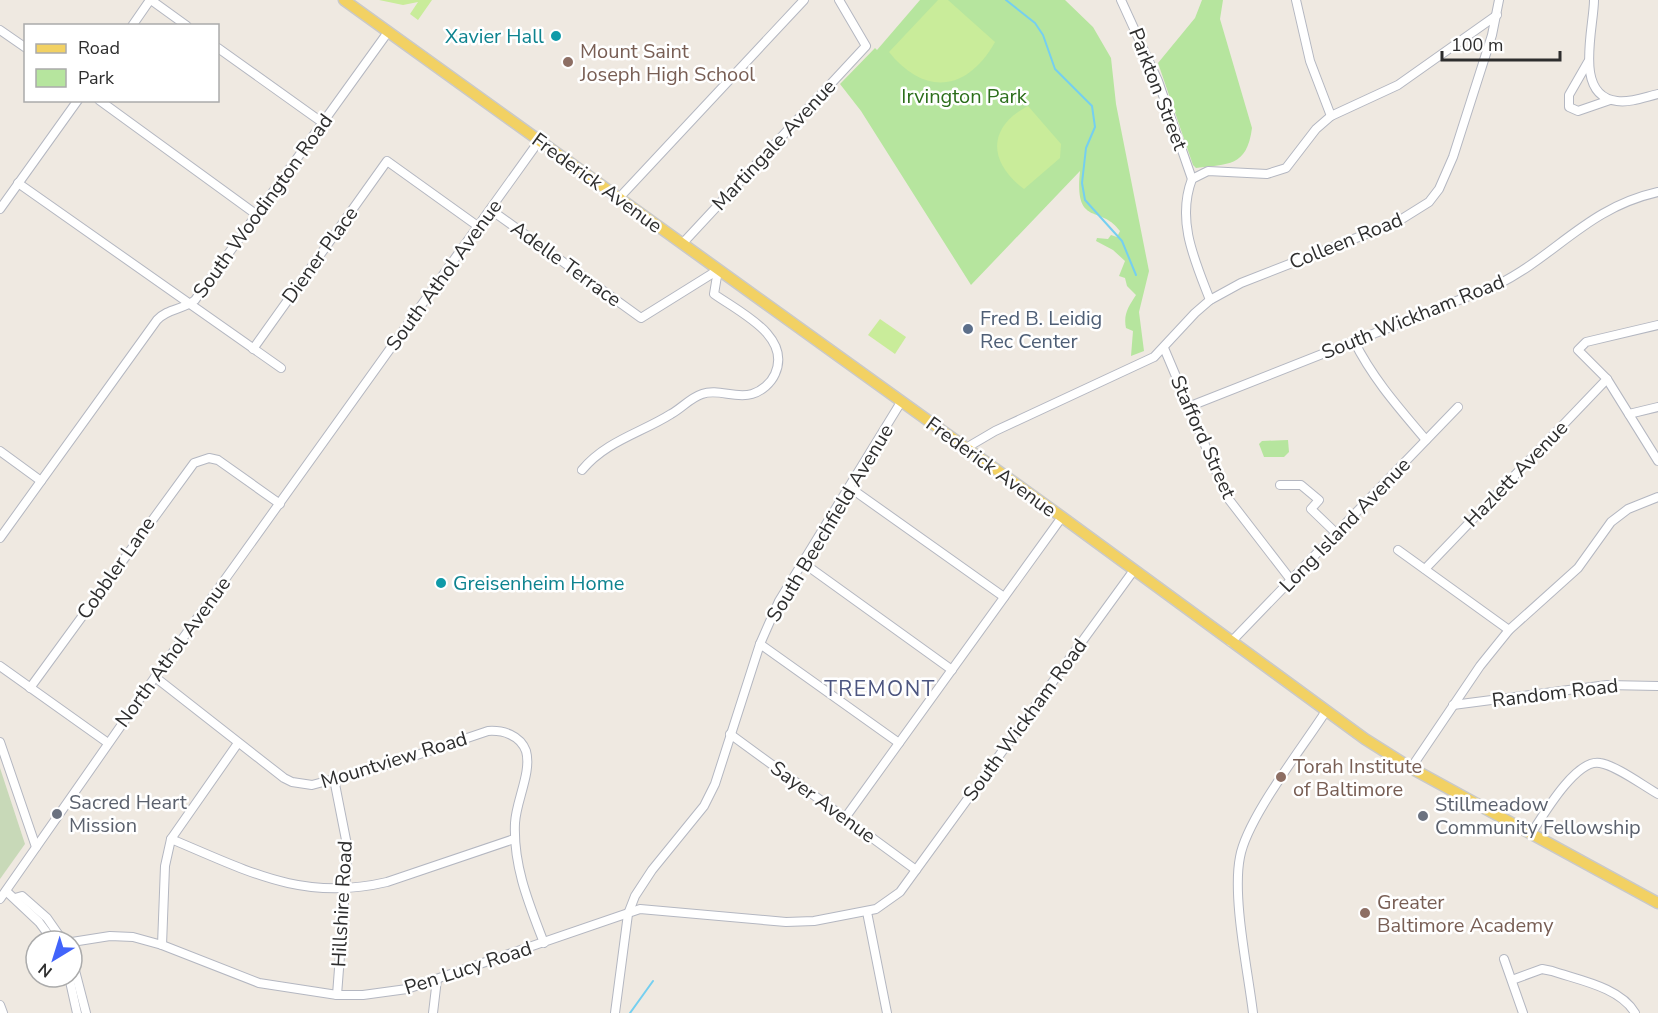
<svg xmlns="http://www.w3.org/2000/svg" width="1658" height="1013" font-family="'Nunito Sans',sans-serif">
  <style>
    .green { fill: #b6e59e }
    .cemetery { fill: #c8d9b8 }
    .pitch { fill: #c9ec9a }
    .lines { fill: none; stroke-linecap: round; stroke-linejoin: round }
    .stream { stroke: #75cff0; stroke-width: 2 }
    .minor-casing { stroke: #b4b7c1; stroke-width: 10 }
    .major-casing { stroke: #c9c9c9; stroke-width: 13 }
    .minor { stroke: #fff; stroke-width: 8 }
    .major { stroke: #f2d163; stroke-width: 10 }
    .culture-dot { fill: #0f9aa8; stroke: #fff; stroke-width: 2 }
    .education-dot { fill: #8d6e63; stroke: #fff; stroke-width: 2 }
    .service-dot { fill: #5c6f8a; stroke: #fff; stroke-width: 2 }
    .worship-dot { fill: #6b7280; stroke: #fff; stroke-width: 2 }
    .labels { text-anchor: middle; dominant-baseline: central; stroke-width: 5; stroke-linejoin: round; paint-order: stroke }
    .culture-label { font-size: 20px; fill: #0d838f; stroke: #fff; text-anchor: end }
    .education-label { font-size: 20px; fill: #785e54; stroke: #fff; text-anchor: start }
    .street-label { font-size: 20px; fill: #2e2e2e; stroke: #fff }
    .park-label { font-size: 20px; fill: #2c6e1b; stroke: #fff }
    .service-label { font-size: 20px; fill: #4e5e75; stroke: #fff; text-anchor: start }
    .worship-label { font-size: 20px; fill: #5b616d; stroke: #fff; text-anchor: start }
    .neighbourhood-label { font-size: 21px; letter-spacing: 1.5px; fill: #4d5680; stroke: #fff }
  </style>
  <rect width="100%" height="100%" fill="#efe9e1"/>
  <!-- green -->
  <g class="green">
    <path d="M 920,0 L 1065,0 L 1093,27 L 1111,58 L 1116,104 L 1149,271 L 1139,312 L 1144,351 L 1131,356 L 1133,331 L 1126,328 C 1123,314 1129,306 1136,295 L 1127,286 L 1125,278 L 1119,276 L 1125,261 L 1113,250 L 1096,241 L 1097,238 L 1108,239 L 1111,235 L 1117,237 L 1120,231 C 1101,204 1074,228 1080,171 L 971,285 L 861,111 L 840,84 L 875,48 L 877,50 Z"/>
    <path d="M 1202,0 L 1223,0 L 1220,19 L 1252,128 C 1247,167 1228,164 1196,168 L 1193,165 L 1158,63 L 1195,18 Z"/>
    <path d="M 1288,440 L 1289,452 L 1284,457 L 1264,457 L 1259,444 L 1262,441 Z"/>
  </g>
  <!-- cemetery -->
  <path class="cemetery" d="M 0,768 L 25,844 L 0,879 Z"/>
  <!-- pitch -->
  <g class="pitch">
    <path d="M 379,0 L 432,0 L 418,20 L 410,14 L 418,2 L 403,5 Z"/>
    <path d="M 938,0 L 948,0 L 995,42 C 967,92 924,96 889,52 Z"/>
    <path d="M 1028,106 L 1061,144 L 1060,158 L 1024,189 C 989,163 986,128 1028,106 Z"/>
    <path d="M 880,319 L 906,337 L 895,354 L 868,335 Z"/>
  </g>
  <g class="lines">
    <!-- stream -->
    <g class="stream">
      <path d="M 1006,0 L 1035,23 L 1043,35 L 1055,69 L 1092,106 L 1095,127 L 1086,148 L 1082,183 L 1085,200 L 1122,241 L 1136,275"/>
      <path d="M 630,1013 L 653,981"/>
    </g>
    <!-- minor casing -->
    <g class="minor-casing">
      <g id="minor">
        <path d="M 151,0 L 187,26"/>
        <path d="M 1121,0 L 1158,81 L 1192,179"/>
        <path d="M 1296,0 L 1310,61 L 1331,116"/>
        <path d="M 1594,0 C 1594,28 1573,96 1617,101 C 1630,103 1645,97 1658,94"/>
        <path d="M 132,26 L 150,0"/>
        <path d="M 0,30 L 26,48"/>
        <path d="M 218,48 L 323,123"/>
        <path d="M 1588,62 L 1569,95 L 1569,107 L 1578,111 L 1610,100"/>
        <path d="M 99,100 L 257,215"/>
        <path d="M 18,183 L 281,368"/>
        <path d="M 619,198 L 804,0"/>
        <path d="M 0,209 L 78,100"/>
        <path d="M 491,210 L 641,318 L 718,270"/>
        <path d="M 682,244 L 866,46 L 839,0"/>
        <path d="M 1210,300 C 1195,261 1176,221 1192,179 L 1208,171 L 1267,174 L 1286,168 L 1316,129 L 1331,116 L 1398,85 L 1497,15"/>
        <path d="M 1658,325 L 1586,342 L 1578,350 L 1607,379 L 1658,461"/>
        <path d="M 1354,341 C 1373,379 1399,408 1426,440"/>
        <path d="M 1164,348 L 1227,497 L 1291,580"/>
        <path d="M 253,349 L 387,161 L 479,227"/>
        <path d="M 1188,407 L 1497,285 C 1557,255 1587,208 1658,192"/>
        <path d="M 1629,414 L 1658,407"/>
        <path d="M 966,448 L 995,431 L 1154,357 L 1195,313 L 1210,300 L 1241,283 L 1397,222 L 1429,202 L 1439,189 L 1453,157 L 1492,35 L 1499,0"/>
        <path d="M 0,451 L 41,481"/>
        <path d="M 582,470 C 606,441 641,433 671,414 C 682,408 690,398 702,394 C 718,388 735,399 752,394 C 762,391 771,383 775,374 C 792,336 739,312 714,294 L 718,270"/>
        <path d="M 1280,485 L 1301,485 L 1319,500 L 1311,509 L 1336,533"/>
        <path d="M 849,487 L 1004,597"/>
        <path d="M 0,538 L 157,320 C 168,308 183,310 195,300 L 388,32"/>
        <path d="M 1398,550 L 1509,630"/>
        <path d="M 802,562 L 952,670"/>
        <path d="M 1425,569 L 1607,379"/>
        <path d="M 1231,642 L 1458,407"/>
        <path d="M 760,644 L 899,743"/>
        <path d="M 0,666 L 108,743"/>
        <path d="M 155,677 L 284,778 L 292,782 L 312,785 L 390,764 L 488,731 C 503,730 520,735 526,751 C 532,772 516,801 515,823 C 513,866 529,904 544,943"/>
        <path d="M 30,688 L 194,463 L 209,458 L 218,460 L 280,504"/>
        <path d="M 1453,705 L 1607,685 L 1658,686"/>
        <path d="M 730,734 L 916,870"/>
        <path d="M 0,742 L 36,847"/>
        <path d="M 1411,768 L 1480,666 L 1509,630 L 1578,568 L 1611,522 L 1628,509 L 1658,497"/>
        <path d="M 334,779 L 348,850 L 337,995"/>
        <path d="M 845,818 L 1062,517"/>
        <path d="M 1531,834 C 1542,817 1576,758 1600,763 C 1617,766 1642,785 1658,794"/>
        <path d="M 171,839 C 248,871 302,902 387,882 L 514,839"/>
        <path d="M 6,891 L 39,922 L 53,941"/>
        <path d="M 15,898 L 22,896 L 47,918 L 63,941"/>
        <path d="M 0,899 L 155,677 L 539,141"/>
        <path d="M 867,912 L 887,1013"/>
        <path d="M 72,942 L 110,936 L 133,937 L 162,945 L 259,983 L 337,995 L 363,995 L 407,989 L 640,909 L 786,922 L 814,921 L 876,909 L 900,892 L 1134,570"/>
        <path d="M 162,945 L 165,866 L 171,839 L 238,743"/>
        <path d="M 72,959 L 86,1013"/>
        <path d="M 1504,959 L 1523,1013"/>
        <path d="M 69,977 L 77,1013"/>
        <path d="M 1512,980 L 1542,969 L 1552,971 C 1578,980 1620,987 1635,1013"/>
        <path d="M 0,1005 L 3,1013"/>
        <path d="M 433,1013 L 437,979"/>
        <path d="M 615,1013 L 628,914 L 635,896 L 652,870 L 704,806 L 715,784 L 760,644 L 779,601 L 901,402"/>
        <path d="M 1253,1013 C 1248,971 1232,897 1240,857 C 1247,818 1303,747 1326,711"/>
      </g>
    </g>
    <!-- major casing -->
    <g class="major-casing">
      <path id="major" d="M 344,0 L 1062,517 L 1365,739 L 1411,768 L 1658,903"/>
    </g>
    <!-- minor -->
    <use href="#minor" class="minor"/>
    <!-- major -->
    <use href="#major" class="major"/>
  </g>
  <!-- markers -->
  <g class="culture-dot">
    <circle cx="556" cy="36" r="6"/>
    <circle cx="441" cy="583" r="6"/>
  </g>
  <g class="education-dot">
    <circle cx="568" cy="62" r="6"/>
    <circle cx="1281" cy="777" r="6"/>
    <circle cx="1365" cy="913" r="6"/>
  </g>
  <circle class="service-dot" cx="968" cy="329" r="6"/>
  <g class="worship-dot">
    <circle cx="57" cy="814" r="6"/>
    <circle cx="1423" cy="816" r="6"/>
  </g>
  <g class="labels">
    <!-- culture labels -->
    <g class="culture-label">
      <text x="544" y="36">Xavier Hall</text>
      <text x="453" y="583" text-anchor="start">Greisenheim Home</text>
    </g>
    <!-- education labels -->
    <g class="education-label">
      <text x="580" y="51">Mount Saint<tspan x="580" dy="23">Joseph High School</tspan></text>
      <text x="1293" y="766">Torah Institute<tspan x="1293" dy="23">of Baltimore</tspan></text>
      <text x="1377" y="902">Greater<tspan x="1377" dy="23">Baltimore Academy</tspan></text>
    </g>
    <!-- street labels -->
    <g class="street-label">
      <text transform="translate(1158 89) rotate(69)">Parkton Street</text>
      <text transform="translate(774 145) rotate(-47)">Martingale Avenue</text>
      <text transform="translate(597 183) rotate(36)">Frederick Avenue</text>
      <text transform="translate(263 206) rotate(-54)">South Woodington Road</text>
      <text transform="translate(1346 241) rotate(-22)">Colleen Road</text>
      <text transform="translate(320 255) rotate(-54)">Diener Place</text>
      <text transform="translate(566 264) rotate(36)">Adelle Terrace</text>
      <text transform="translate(444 275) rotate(-54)">South Athol Avenue</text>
      <text transform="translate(1413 317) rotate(-22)">South Wickham Road</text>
      <text transform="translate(1203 437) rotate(66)">Stafford Street</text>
      <text transform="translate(991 467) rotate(36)">Frederick Avenue</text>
      <text transform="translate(1516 474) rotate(-46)">Hazlett Avenue</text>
      <text transform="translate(830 523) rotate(-59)">South Beechfield Avenue</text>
      <text transform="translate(1345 525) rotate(-46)">Long Island Avenue</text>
      <text transform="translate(116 568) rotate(-55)">Cobbler Lane</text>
      <text transform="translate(173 652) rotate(-54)">North Athol Avenue</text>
      <text transform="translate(1555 693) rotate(-7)">Random Road</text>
      <text transform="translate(1025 720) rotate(-54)">South Wickham Road</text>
      <text transform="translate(394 760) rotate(-17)">Mountview Road</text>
      <text transform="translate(823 802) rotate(36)">Sayer Avenue</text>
      <text transform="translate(342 904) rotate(-87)">Hillshire Road</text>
      <text transform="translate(468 968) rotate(-18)">Pen Lucy Road</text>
    </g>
    <!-- park labels -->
    <g class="park-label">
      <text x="964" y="96">Irvington Park</text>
    </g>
    <!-- service labels -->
    <g class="service-label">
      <text x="980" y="318">Fred B. Leidig<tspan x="980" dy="23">Rec Center</tspan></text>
    </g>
    <!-- worship labels -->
    <g class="worship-label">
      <text x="69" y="802">Sacred Heart<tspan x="69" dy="23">Mission</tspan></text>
      <text x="1435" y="804">Stillmeadow<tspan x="1435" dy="23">Community Fellowship</tspan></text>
    </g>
    <!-- neighbourhood labels -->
    <g class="neighbourhood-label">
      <text x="880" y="689">TREMONT</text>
    </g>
  </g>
  <!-- legend -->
  <rect x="24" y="24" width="195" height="78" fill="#ffffff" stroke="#ababab" stroke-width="1.5"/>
  <rect x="36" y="44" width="30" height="9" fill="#f2d163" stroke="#ababab" stroke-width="1.5"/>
  <text x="78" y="54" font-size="18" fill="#2e2e2e">Road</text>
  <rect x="36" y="69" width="30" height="18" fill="#b6e59e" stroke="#ababab" stroke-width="1.5"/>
  <text x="78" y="84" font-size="18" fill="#2e2e2e">Park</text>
  <!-- north arrow -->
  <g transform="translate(54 959) rotate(218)"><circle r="28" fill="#ffffff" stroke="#ababab" stroke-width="1.5"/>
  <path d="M0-4.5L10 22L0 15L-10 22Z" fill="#4264fb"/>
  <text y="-9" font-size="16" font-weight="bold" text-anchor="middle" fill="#2e2e2e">N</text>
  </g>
  <!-- scale -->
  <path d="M1442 51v9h118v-9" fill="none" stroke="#2e2e2e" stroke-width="3"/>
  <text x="1451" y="51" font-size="18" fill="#2e2e2e" stroke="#ffffff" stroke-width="4.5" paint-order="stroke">100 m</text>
</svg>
